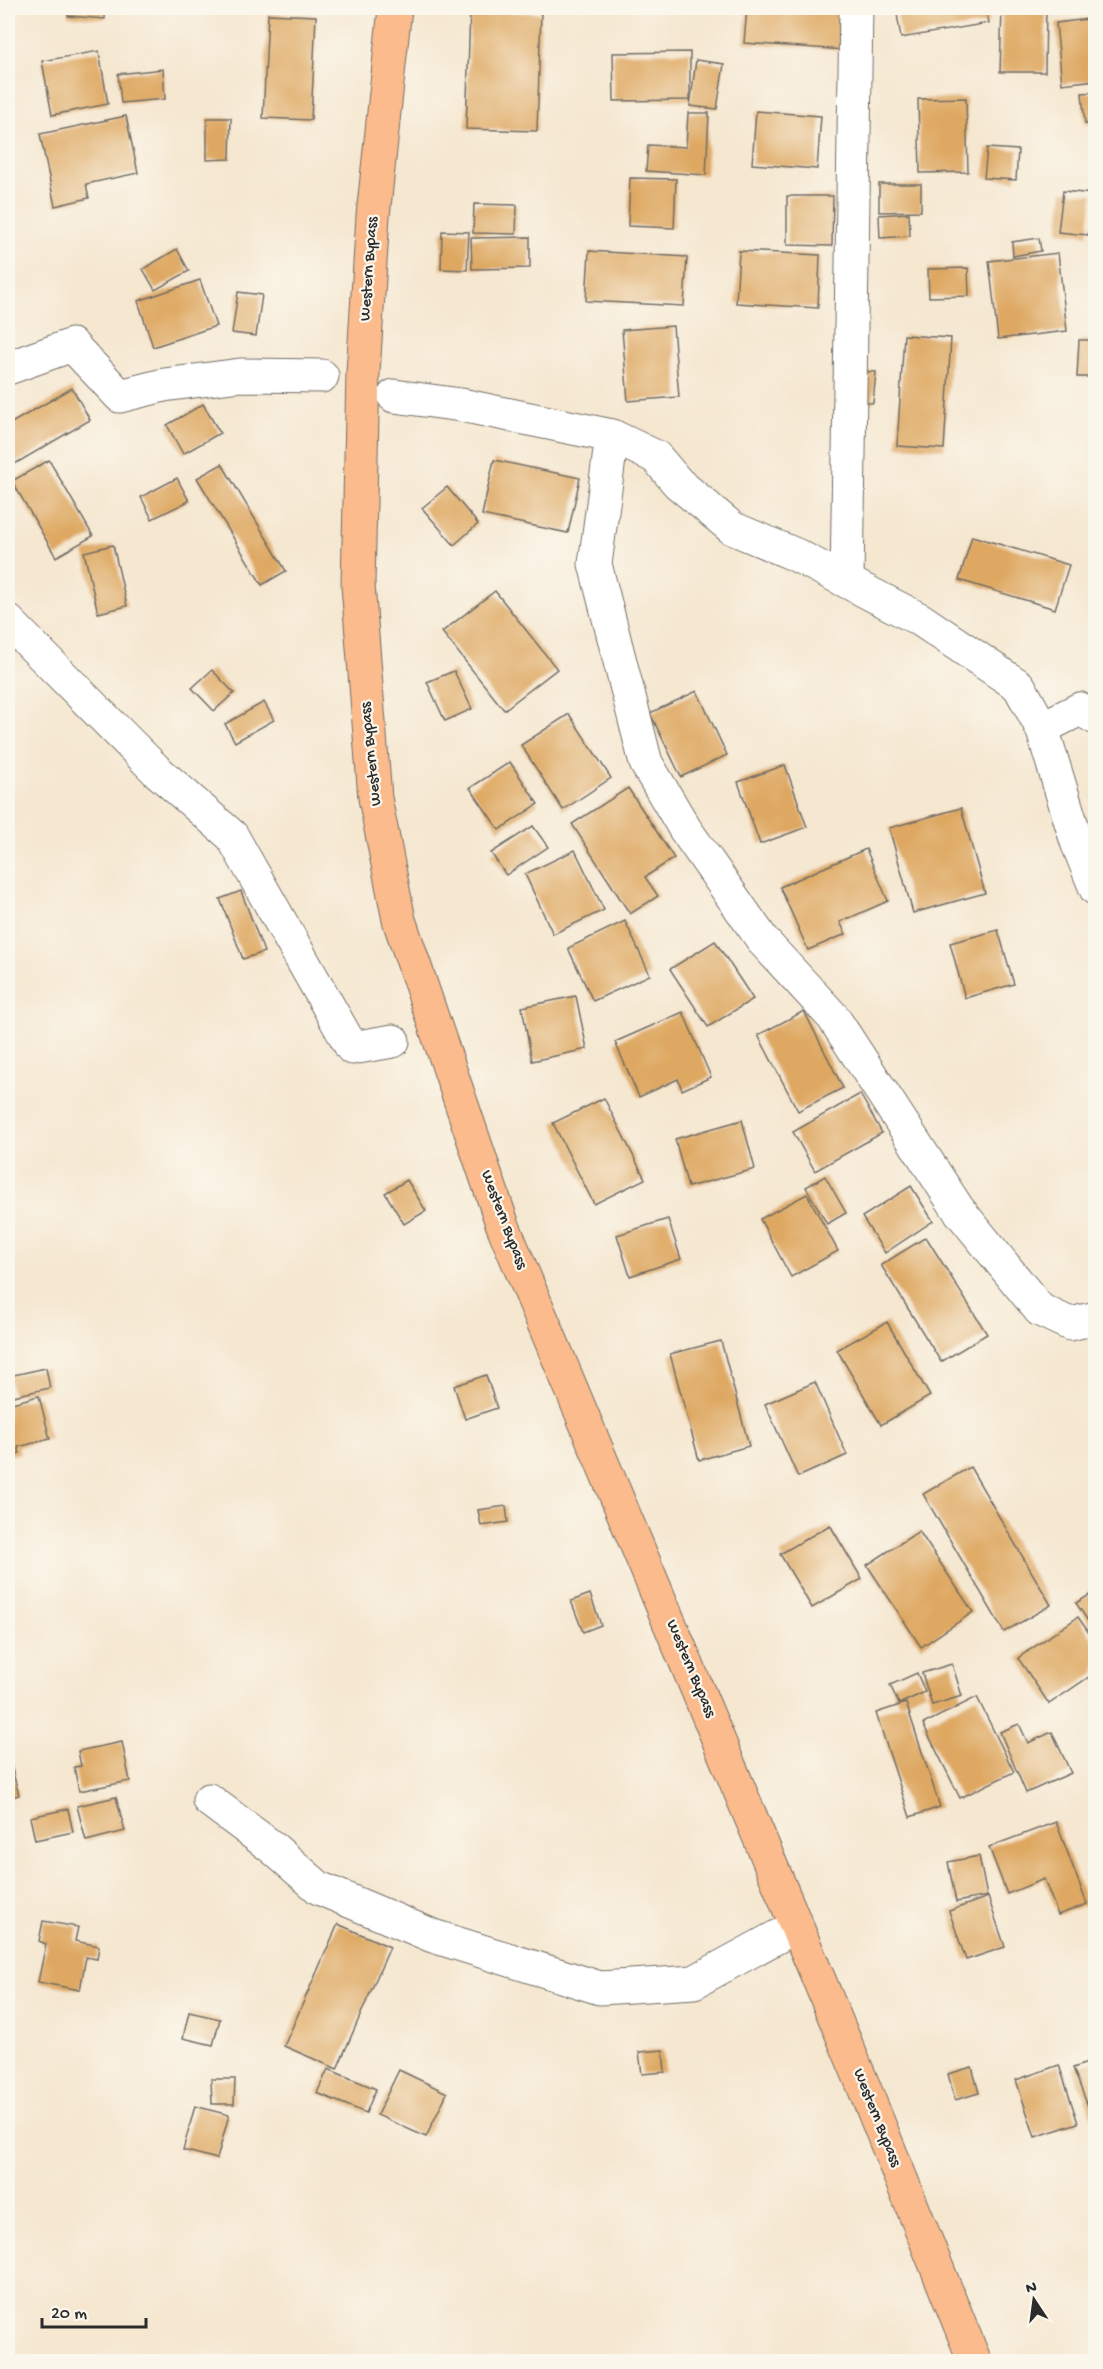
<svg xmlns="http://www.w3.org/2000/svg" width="1103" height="2369" font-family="'Gochi Hand',sans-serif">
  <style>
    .building { fill: #dea862 }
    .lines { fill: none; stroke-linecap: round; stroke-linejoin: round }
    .minor-casing { stroke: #726d65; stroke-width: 35 }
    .primary-casing { stroke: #726d65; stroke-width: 35 }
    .minor { stroke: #fff; stroke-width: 33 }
    .primary { stroke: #fbbb8c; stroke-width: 33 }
    .labels { text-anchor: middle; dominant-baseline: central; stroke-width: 4.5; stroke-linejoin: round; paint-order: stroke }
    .street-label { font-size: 16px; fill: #2b2b2b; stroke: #fbf7ec }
  </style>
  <rect width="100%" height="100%" fill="#fbf7ec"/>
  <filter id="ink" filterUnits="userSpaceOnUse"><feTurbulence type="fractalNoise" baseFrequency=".0167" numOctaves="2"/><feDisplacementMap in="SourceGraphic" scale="12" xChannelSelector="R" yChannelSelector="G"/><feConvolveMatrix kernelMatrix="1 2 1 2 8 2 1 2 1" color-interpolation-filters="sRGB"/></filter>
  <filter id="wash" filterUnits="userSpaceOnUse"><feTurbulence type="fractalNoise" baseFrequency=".008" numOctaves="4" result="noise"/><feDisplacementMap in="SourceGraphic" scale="24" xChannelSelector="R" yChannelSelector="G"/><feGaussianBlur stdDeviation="1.35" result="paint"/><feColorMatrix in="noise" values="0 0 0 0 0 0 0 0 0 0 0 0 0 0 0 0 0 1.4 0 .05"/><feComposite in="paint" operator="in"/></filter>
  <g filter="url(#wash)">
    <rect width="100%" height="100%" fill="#f5e7d0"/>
    <g id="blocks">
      <!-- building -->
      <g class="building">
        <path d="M 68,8 L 105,8 L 105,19 L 68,16 Z"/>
        <path d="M 747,8 L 847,8 L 844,50 L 744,43 Z"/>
        <path d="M 896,8 L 986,8 L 989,23 L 901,38 Z"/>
        <path d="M 1002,8 L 1046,8 L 1045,72 L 1000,72 Z"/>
        <path d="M 470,11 L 541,13 L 537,131 L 466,129 Z"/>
        <path d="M 268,14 L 316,16 L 311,120 L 263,118 Z"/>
        <path d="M 1096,18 L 1096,80 L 1062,84 L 1056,23 Z"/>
        <path d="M 99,51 L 108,104 L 52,115 L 42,61 Z"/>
        <path d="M 690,52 L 690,100 L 614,101 L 613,53 Z"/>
        <path d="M 696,60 L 724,64 L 717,109 L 690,106 Z"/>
        <path d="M 163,69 L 165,99 L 121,103 L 118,74 Z"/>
        <path d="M 1096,92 L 1096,124 L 1085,124 L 1082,93 Z"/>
        <path d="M 966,98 L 968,172 L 920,173 L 918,99 Z"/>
        <path d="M 756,111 L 821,116 L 817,169 L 752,164 Z"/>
        <path d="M 688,113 L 709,113 L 706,175 L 646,171 L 648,145 L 686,147 Z"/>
        <path d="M 126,116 L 138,173 L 86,184 L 89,198 L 55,206 L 40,134 Z"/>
        <path d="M 207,118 L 231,118 L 230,159 L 207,160 Z"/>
        <path d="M 987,148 L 1018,150 L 1016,180 L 984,178 Z"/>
        <path d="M 630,178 L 676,179 L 674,228 L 628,226 Z"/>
        <path d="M 879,184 L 921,184 L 921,211 L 879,212 Z"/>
        <path d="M 1063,191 L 1093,194 L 1088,235 L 1058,232 Z"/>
        <path d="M 787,196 L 833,196 L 832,246 L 787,245 Z"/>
        <path d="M 474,204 L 517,205 L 516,234 L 473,233 Z"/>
        <path d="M 909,213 L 910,236 L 880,238 L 879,215 Z"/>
        <path d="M 442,231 L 469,232 L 467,270 L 441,269 Z"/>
        <path d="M 530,237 L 530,268 L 472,269 L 471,238 Z"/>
        <path d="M 1039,238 L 1041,251 L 1013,256 L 1012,242 Z"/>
        <path d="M 177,249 L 189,271 L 155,290 L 143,269 Z"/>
        <path d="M 589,251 L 687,257 L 684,306 L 586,301 Z"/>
        <path d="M 739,251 L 820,255 L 818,308 L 736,303 Z"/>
        <path d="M 1058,253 L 1067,331 L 998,339 L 989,261 Z"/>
        <path d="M 968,268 L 969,296 L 929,297 L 928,269 Z"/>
        <path d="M 200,280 L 216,326 L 153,347 L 138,301 Z"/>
        <path d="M 238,292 L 262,295 L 256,336 L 232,333 Z"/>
        <path d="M 673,326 L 679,397 L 628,401 L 622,330 Z"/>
        <path d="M 904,335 L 951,338 L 944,449 L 897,446 Z"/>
        <path d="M 1079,340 L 1096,340 L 1096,377 L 1077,377 Z"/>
        <path d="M 860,371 L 876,372 L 873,403 L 858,402 Z"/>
        <path d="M 72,388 L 90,420 L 8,468 L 8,425 Z"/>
        <path d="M 203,404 L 220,433 L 183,454 L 167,425 Z"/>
        <path d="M 49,460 L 93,536 L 56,557 L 12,481 Z"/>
        <path d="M 494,460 L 580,478 L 568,533 L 482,515 Z"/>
        <path d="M 222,464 L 286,571 L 262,585 L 197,478 Z"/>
        <path d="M 177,478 L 189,501 L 152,519 L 141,497 Z"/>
        <path d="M 447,487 L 478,524 L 454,545 L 422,508 Z"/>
        <path d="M 972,536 L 1069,565 L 1055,609 L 959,580 Z"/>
        <path d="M 113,545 L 127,606 L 98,613 L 84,552 Z"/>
        <path d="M 495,591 L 557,669 L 504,710 L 442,632 Z"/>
        <path d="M 212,670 L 234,693 L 214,711 L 192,688 Z"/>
        <path d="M 454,671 L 472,709 L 445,721 L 427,682 Z"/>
        <path d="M 697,691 L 727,755 L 681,777 L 650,713 Z"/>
        <path d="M 264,702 L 274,720 L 235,742 L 225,724 Z"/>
        <path d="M 569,714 L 611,778 L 563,810 L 521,745 Z"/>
        <path d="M 510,762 L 538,804 L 499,830 L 470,788 Z"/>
        <path d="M 785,765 L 807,827 L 760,844 L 738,782 Z"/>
        <path d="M 628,788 L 674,858 L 645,877 L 658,896 L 630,914 L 572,824 Z"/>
        <path d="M 961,808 L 985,893 L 913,913 L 889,828 Z"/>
        <path d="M 533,826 L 548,847 L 506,875 L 491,853 Z"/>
        <path d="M 866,849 L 888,901 L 840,922 L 846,934 L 808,950 L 780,887 Z"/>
        <path d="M 575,850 L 604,910 L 553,934 L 525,874 Z"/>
        <path d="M 241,891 L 264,952 L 243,959 L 220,899 Z"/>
        <path d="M 625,921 L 650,975 L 593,1001 L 568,948 Z"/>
        <path d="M 998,930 L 1014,984 L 965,998 L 950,943 Z"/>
        <path d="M 715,941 L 753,999 L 708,1027 L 670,969 Z"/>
        <path d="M 576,996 L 587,1049 L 532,1061 L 522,1007 Z"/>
        <path d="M 804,1011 L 843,1088 L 798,1111 L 758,1035 Z"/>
        <path d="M 683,1012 L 711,1077 L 682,1090 L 678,1079 L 639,1097 L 615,1042 Z"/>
        <path d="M 860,1094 L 882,1133 L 815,1171 L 793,1132 Z"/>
        <path d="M 604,1098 L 645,1179 L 594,1204 L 553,1123 Z"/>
        <path d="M 742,1120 L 755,1169 L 688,1187 L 675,1139 Z"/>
        <path d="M 825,1176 L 846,1213 L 827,1224 L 806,1187 Z"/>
        <path d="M 407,1180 L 426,1211 L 404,1224 L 385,1193 Z"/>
        <path d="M 911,1186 L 933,1221 L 885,1253 L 862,1217 Z"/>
        <path d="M 807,1194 L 838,1251 L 791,1277 L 760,1219 Z"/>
        <path d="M 668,1219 L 681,1259 L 630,1276 L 617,1235 Z"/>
        <path d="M 926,1237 L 987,1334 L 941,1362 L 881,1265 Z"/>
        <path d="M 887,1322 L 930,1396 L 881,1425 L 837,1350 Z"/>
        <path d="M 721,1341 L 749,1446 L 699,1460 L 670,1354 Z"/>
        <path d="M 46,1368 L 50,1388 L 13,1396 L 9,1376 Z"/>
        <path d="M 486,1375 L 497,1408 L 465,1419 L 454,1386 Z"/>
        <path d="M 815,1382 L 847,1455 L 798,1477 L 765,1404 Z"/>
        <path d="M 39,1396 L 50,1439 L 18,1447 L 20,1453 L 8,1456 L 8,1404 Z"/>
        <path d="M 970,1467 L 1051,1605 L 1004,1632 L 923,1494 Z"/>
        <path d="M 506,1506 L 508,1522 L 481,1526 L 478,1510 Z"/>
        <path d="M 830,1525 L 862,1579 L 812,1608 L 780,1554 Z"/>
        <path d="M 919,1531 L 973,1612 L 921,1647 L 867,1565 Z"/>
        <path d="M 1096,1591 L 1096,1633 L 1076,1603 Z"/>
        <path d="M 590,1594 L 601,1625 L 583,1632 L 571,1601 Z"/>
        <path d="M 1078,1617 L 1096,1643 L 1096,1672 L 1049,1704 L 1018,1658 Z"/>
        <path d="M 952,1664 L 962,1696 L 932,1705 L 922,1673 Z"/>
        <path d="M 917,1673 L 925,1692 L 899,1704 L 890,1685 Z"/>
        <path d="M 977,1697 L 1014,1772 L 960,1798 L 923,1724 Z"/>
        <path d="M 906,1703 L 940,1807 L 910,1817 L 876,1713 Z"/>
        <path d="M 1019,1724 L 1028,1743 L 1052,1732 L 1071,1773 L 1026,1793 L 1000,1732 Z"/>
        <path d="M 122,1742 L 130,1781 L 79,1791 L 74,1767 L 81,1766 L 78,1751 Z"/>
        <path d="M 8,1754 L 19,1795 L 8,1798 Z"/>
        <path d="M 116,1797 L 125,1831 L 86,1841 L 77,1806 Z"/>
        <path d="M 68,1809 L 73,1832 L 35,1840 L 30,1817 Z"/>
        <path d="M 1056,1822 L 1087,1904 L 1058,1915 L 1044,1879 L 1007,1894 L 989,1847 Z"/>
        <path d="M 979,1856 L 987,1896 L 956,1902 L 948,1862 Z"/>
        <path d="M 988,1897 L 1005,1947 L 966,1960 L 949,1911 Z"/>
        <path d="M 43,1921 L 78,1927 L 75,1941 L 99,1946 L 97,1959 L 86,1957 L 80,1990 L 38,1982 L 46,1944 L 39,1941 Z"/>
        <path d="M 338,1924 L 390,1947 L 337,2069 L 284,2046 Z"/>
        <path d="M 189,2012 L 220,2019 L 213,2045 L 183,2038 Z"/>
        <path d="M 663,2050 L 665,2072 L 642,2074 L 639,2052 Z"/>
        <path d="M 1096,2060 L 1096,2118 L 1093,2119 L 1073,2068 Z"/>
        <path d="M 1059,2065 L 1078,2123 L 1035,2137 L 1016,2080 Z"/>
        <path d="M 972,2067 L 979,2093 L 955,2100 L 948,2074 Z"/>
        <path d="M 328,2069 L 376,2089 L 366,2113 L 317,2093 Z"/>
        <path d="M 399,2070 L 447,2093 L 426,2137 L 377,2115 Z"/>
        <path d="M 211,2079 L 235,2079 L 234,2104 L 212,2104 Z"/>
        <path d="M 195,2106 L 229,2115 L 217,2159 L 183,2150 Z"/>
      </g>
    </g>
  </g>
  <g filter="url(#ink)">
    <use href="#blocks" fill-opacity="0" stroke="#726d65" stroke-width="1.5"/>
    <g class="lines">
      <!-- minor casing -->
      <g class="minor-casing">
        <g id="minor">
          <path d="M 8,368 L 72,345 L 120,396 L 164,385 L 240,375 L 322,376"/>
          <path d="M 394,396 L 461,405 L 612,436 L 656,457 L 678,483 L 732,528 L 796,555 L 921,620 L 1019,686 L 1042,728 L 1077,842 L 1096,889"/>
          <path d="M 612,436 L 595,564 L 646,763 L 685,829 L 764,942 L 833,1017 L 958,1209 L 1040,1310 L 1070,1324 L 1096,1318"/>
          <path d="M 847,581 L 856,8"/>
          <path d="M 8,621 L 156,770 L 232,836 L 352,1048 L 393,1041"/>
          <path d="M 1042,728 L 1080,709 L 1096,718"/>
          <path d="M 209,1800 L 273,1848 L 319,1888 L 433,1936 L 600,1988 L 694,1982 L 797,1926"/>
        </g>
      </g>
      <!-- primary casing -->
      <g class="primary-casing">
        <path id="primary" d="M 395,8 L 373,216 L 363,373 L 358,585 L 375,798 L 399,920 L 503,1226 L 861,2080 L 975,2362"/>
      </g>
      <!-- minor -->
      <use href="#minor" class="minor"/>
      <!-- primary -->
      <use href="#primary" class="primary"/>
    </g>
  </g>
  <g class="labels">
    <!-- street labels -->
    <g class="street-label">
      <text transform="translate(370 269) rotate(-86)">Western Bypass</text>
      <text transform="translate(372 754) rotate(-96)">Western Bypass</text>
      <text transform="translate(503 1220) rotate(69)">Western Bypass</text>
      <text transform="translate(690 1669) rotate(67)">Western Bypass</text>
      <text transform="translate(876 2118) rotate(68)">Western Bypass</text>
    </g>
  </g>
  <!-- margin -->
  <rect width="1103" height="2369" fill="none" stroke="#fbf7ec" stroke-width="30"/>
  <!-- north arrow -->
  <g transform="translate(1034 2300) rotate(347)" stroke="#fbf7ec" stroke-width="4.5" paint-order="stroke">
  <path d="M0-4.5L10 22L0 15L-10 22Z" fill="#2b2b2b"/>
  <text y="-9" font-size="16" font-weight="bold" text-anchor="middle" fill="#2b2b2b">N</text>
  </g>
  <!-- scale -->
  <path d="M42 2318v9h104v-9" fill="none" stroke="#2b2b2b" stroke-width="3"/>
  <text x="51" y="2318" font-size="18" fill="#2b2b2b" stroke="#fbf7ec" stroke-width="4.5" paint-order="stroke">20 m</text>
</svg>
